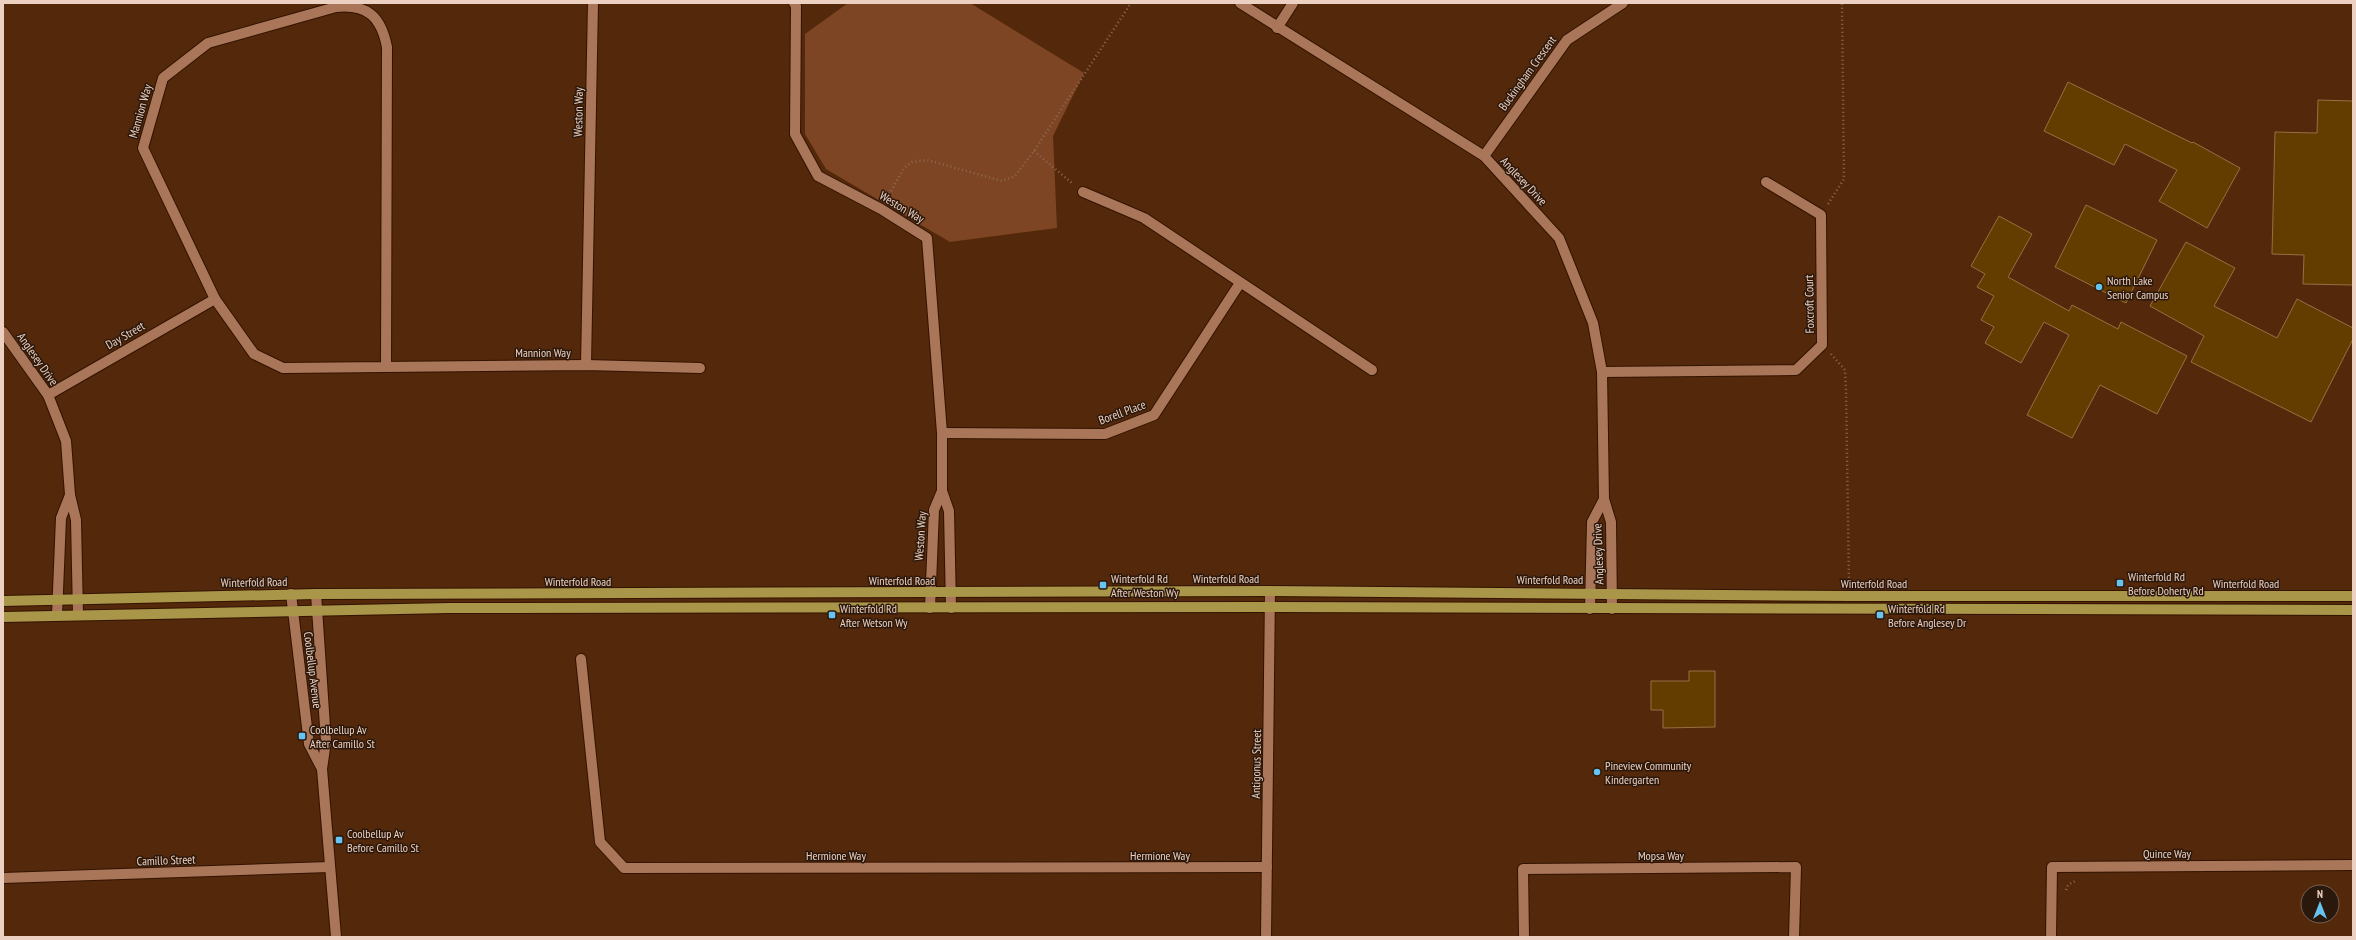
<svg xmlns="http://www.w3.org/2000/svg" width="2356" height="940" font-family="'PT Sans Narrow',sans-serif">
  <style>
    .green { fill: #7d4523 }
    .building { fill: #633d00; stroke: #957044 }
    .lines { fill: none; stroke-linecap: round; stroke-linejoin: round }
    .minor-casing { stroke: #331300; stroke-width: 12 }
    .major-casing { stroke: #331300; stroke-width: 12 }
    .path { stroke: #8f6a51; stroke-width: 2.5; stroke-dasharray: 1 3; stroke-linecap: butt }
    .minor { stroke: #a97659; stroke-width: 10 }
    .major { stroke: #a99649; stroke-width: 10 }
    .poi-dot { fill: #67c4f0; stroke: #2b180c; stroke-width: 1.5 }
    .labels { text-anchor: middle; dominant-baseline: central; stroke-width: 3; stroke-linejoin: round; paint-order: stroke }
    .street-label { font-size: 12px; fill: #ecd0c1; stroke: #2b180c }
    .poi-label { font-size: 12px; fill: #ecd0c1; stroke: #2b180c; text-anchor: start }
  </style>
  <rect width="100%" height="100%" fill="#54280a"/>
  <!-- green -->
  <path class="green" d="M 848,3 L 970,3 L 1084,73 L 1053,136 L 1057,228 L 950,242 L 826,169 L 805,134 L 805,34 Z"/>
  <!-- building -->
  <g class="building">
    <path d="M 2068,82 L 2192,143 L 2193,142 L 2240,168 L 2207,228 L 2159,201 L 2177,170 L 2125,144 L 2114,165 L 2044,131 Z"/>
    <path d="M 2318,100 L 2353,101 L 2353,285 L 2303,284 L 2304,255 L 2272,254 L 2275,132 L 2317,133 Z"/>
    <path d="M 2086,205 L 2157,240 L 2126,303 L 2055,267 Z"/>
    <path d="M 1999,216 L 2032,234 L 2008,277 L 2069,311 L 2072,305 L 2118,329 L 2121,322 L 2187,356 L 2157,414 L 2100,385 L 2072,438 L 2027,415 L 2069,335 L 2044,322 L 2021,363 L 1985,343 L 1994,327 L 1981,320 L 1994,296 L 1977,287 L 1985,274 L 1971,266 Z"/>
    <path d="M 2186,242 L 2235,268 L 2214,306 L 2277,338 L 2297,299 L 2353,328 L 2353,339 L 2311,422 L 2191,362 L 2204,336 L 2150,306 Z"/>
    <path d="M 1689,671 L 1715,671 L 1715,727 L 1663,728 L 1663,710 L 1651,710 L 1651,681 L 1689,681 Z"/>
  </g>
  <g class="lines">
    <!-- minor casing -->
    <g class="minor-casing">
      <g id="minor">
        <path d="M 794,3 L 796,6 L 795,134 L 818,176 L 881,209 L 927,238 L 942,433 L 942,491 L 934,510 L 930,608"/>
        <path d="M 1240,3 L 1484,156 L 1559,238 L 1593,323 L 1602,372 L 1604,499 L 1611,522 L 1612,609"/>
        <path d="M 1277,28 L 1293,3"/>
        <path d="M 1484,156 L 1567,40 L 1623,3"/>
        <path d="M 1083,192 L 1144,218 L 1372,370"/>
        <path d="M 3,332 L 48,395 L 66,441 L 70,495 L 76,520 L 78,615"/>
        <path d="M 386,365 L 387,47 C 381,17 368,4 336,7 L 208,43 L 163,78 L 143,148 L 215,299 L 254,354 L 283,368 L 586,365 L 700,368"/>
        <path d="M 586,365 L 593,3"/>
        <path d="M 1602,372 L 1796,370 L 1822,345 L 1821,215 L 1766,182"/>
        <path d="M 48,395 L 215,299"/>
        <path d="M 942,433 L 1105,434 L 1154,415 L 1240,283"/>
        <path d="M 942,491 L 949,511 L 951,608"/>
        <path d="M 291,594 L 309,744 L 322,769"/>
        <path d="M 316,594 L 326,741 L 322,769 L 336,937"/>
        <path d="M 1590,609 L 1592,522 L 1604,499"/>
        <path d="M 57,615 L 61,518 L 70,495"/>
        <path d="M 581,659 L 600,842 L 624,868 L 1267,867"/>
        <path d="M 3,878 L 329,867"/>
        <path d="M 1266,937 L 1270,591"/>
        <path d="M 1524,937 L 1523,869 L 1796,867 L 1794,937"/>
        <path d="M 2051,937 L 2052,867 L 2353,865"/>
      </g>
    </g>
    <!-- major casing -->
    <g class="major-casing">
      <g id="major">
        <path d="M 3,601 L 316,594 L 1270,591 L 1849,596 L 2353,596"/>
        <path d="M 3,617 L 449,608 L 1271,607 L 2353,610"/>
      </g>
    </g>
    <!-- path -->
    <g class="path">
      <path d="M 1034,151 L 1073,184"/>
      <path d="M 887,198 L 904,168 L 912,162 L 927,160 L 1002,181 L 1015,176 L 1034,151 L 1131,3"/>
      <path d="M 1828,204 L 1844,179 L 1842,3"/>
      <path d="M 1831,354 L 1845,370 L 1846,389 L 1849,584"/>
      <path d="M 2066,890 L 2068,885 L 2075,881"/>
    </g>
    <!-- minor -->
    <use href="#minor" class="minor"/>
    <!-- major -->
    <use href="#major" class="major"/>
  </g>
  <!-- markers -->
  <g class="poi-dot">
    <circle cx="2099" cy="287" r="4"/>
    <rect x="2116" y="579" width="8" height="8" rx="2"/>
    <rect x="1099" y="581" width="8" height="8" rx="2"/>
    <rect x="828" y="611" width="8" height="8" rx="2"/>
    <rect x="1876" y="611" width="8" height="8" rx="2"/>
    <rect x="298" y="732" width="8" height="8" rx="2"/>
    <circle cx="1597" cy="772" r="4"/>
    <rect x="335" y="836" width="8" height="8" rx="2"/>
  </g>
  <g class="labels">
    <!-- street labels -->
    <g class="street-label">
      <text transform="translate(1527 73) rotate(-54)">Buckingham Crescent</text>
      <text transform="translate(140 111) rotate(-74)">Mannion Way</text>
      <text transform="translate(578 112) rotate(-89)">Weston Way</text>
      <text transform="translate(1524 181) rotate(47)">Anglesey Drive</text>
      <text transform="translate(902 207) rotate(31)">Weston Way</text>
      <text transform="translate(1809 304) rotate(-91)">Foxcroft Court</text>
      <text transform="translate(125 335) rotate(-30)">Day Street</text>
      <text x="543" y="352">Mannion Way</text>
      <text transform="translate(38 359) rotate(55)">Anglesey Drive</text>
      <text transform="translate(1122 412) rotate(-20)">Borell Place</text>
      <text transform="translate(920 536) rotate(-86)">Weston Way</text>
      <text transform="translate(1598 554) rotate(-92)">Anglesey Drive</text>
      <text x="1226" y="578">Winterfold Road</text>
      <text x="1550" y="579">Winterfold Road</text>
      <text x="902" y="580">Winterfold Road</text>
      <text x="578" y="581">Winterfold Road</text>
      <text transform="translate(254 582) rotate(-1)">Winterfold Road</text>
      <text x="1874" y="583">Winterfold Road</text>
      <text x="2246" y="583">Winterfold Road</text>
      <text transform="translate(313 670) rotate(83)">Coolbellup Avenue</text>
      <text transform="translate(1256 764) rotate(-89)">Antigonus Street</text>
      <text x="2167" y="853">Quince Way</text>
      <text x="836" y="855">Hermione Way</text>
      <text x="1160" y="855">Hermione Way</text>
      <text x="1661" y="855">Mopsa Way</text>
      <text transform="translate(166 860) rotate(-2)">Camillo Street</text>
    </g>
    <!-- poi labels -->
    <g class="poi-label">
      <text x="2107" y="280">North Lake<tspan x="2107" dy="14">Senior Campus</tspan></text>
      <text x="2128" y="576">Winterfold Rd<tspan x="2128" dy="14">Before Doherty Rd</tspan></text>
      <text x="1111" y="578">Winterfold Rd<tspan x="1111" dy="14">After Weston Wy</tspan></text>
      <text x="840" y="608">Winterfold Rd<tspan x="840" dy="14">After Wetson Wy</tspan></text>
      <text x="1888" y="608">Winterfold Rd<tspan x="1888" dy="14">Before Anglesey Dr</tspan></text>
      <text x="310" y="729">Coolbellup Av<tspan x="310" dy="14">After Camillo St</tspan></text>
      <text x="1605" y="765">Pineview Community<tspan x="1605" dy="14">Kindergarten</tspan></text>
      <text x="347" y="833">Coolbellup Av<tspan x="347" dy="14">Before Camillo St</tspan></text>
    </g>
  </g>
  <!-- border -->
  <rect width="2356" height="940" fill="none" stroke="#ecd0c1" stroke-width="8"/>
  <!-- north arrow -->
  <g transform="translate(2320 904)"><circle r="19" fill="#2b180c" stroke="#786254"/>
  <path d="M0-3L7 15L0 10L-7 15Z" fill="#67c4f0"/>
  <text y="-6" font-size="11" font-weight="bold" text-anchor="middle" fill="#ecd0c1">N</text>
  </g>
</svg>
